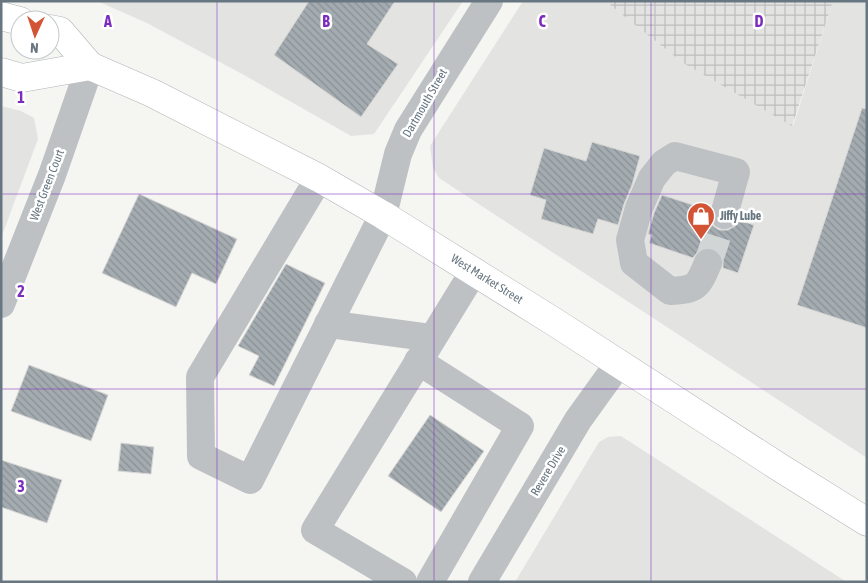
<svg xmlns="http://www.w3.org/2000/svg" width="868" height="583" font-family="'Asap Condensed',sans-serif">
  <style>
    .built { fill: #e3e4e2 }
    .industrial { fill: url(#industrial-grid) }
    .building { fill: url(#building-back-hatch); stroke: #d7d7d5 }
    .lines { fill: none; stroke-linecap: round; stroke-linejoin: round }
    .minor-tunnel { stroke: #d2d5d6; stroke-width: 28; stroke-dasharray: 28 14; stroke-linecap: butt }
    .major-casing { stroke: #b0b5b8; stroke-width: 29 }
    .minor { stroke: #bdc1c4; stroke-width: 28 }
    .major { stroke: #fff; stroke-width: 28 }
    .grid { fill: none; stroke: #7b2cbf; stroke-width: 1; stroke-opacity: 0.55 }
    .labels { text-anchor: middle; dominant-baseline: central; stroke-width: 5; stroke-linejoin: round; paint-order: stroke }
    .street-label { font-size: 12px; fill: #677680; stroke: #fff }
    .poi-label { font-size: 12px; font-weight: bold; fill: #677680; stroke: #fff; text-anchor: start }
    .grid-label { font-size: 16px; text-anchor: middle; font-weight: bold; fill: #7b2cbf; stroke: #fff; stroke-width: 5; stroke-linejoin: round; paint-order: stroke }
  </style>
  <defs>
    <pattern id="industrial-grid" width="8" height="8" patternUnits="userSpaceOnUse" patternTransform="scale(1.25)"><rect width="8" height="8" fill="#e3e4e2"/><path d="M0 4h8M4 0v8" fill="none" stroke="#bcbdbc"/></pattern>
    <pattern id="building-back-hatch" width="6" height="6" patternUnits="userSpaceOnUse" patternTransform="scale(1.25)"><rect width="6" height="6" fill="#a5acb1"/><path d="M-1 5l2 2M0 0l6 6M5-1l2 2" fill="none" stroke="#8a9195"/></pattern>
  </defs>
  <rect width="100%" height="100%" fill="#f5f5f2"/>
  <!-- built -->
  <g class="built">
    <path d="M 97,1 L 463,1 L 374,134 L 351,136 L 244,75 L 147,23 Z"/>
    <path d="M 523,1 L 605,1 L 683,63 L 793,126 L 833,1 L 867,1 L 867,458 L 439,178 L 433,168 L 430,146 Z"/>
    <path d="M 1,106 L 21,111 L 34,118 L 38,139 L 1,238 Z"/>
    <path d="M 621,436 L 845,581 L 845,582 L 515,582 L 599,442 L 608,437 Z"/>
  </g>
  <!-- industrial -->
  <path class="industrial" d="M 605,1 L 833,1 L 792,126 L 683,63 Z"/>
  <!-- building -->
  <g class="building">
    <path d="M 309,1 L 395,1 L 367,44 L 398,64 L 361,117 L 274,55 Z"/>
    <path d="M 862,108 L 867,109 L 867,328 L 797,305 Z"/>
    <path d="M 592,142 L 640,156 L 632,185 L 624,204 L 618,225 L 598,219 L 593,234 L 541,219 L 546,200 L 530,195 L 544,148 L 586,161 Z"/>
    <path d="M 139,194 L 237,239 L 216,284 L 192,273 L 176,307 L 102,273 Z"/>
    <path d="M 662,195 L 709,210 L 709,219 L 713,226 L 719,230 L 728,230 L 735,226 L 739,220 L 754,225 L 738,273 L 723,268 L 723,261 L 721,254 L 714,248 L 707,247 L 699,250 L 693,258 L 649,243 L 652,235 L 648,234 L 654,213 Z"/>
    <path d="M 286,264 L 325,283 L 274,386 L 249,375 L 259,356 L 238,346 Z"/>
    <path d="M 29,365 L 108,395 L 91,441 L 11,411 Z"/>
    <path d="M 430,415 L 484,451 L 441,512 L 388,476 Z"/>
    <path d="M 121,443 L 154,447 L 151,474 L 118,471 Z"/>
    <path d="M 1,460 L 62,480 L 47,523 L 1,507 Z"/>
  </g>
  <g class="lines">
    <!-- minor-tunnel -->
    <path class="minor-tunnel" d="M 708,263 L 724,215"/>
    <!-- major casing -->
    <g class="major-casing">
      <g id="major">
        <path d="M 1,16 L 20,21"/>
        <path d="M 50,29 L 60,31 L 90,66 L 152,93 L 319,178 L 383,215 L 556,323 L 779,467 L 867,522"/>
        <path d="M 1,72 L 22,78 L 90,66"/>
      </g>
    </g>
    <!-- minor -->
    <g class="minor">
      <path d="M 319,178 L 200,377 L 201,456 L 250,480 L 383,215 L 398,154 L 408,130 L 489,1"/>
      <path d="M 708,263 C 698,287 696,290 670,291 L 634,263 L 630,240 L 639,208 L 652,178 L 664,163 L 675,156 L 736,172 L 724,215"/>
      <path d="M 1,304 L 52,175 L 90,66"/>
      <path d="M 328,324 L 432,338"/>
      <path d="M 418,361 L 520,426 L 430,582"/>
      <path d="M 403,582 L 315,530 L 474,271"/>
      <path d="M 482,582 L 578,420 L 619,363"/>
    </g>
    <!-- major -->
    <use href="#major" class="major"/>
  </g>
  <!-- grid -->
  <path class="grid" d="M 217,1 L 217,582M 434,1 L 434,582M 651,1 L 651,582M 1,194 L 867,194M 1,389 L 867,389"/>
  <!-- icons -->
  <defs>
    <g id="shop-pin" transform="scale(1.4375)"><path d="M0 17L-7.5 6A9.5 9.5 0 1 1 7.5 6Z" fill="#d25435" stroke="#fff"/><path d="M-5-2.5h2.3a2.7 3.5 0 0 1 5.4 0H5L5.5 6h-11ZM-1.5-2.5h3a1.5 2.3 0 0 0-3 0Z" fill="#fff"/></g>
  </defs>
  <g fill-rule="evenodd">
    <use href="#shop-pin" x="701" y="216"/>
  </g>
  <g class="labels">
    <!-- street labels -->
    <g class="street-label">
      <text transform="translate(425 103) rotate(-60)">Dartmouth Street</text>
      <text transform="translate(47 185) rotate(-69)">West Green Court</text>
      <text transform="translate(487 279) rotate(32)">West Market Street</text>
      <text transform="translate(548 471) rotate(-59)">Revere Drive</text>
    </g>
    <!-- poi labels -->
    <g class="poi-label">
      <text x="720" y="216">Jiffy Lube</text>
    </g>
  </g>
  <g class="grid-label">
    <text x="108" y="27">A</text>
    <text x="326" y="27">B</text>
    <text x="542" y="27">C</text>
    <text x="759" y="27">D</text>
    <text x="21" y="103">1</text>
    <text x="21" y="297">2</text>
    <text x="21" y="492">3</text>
  </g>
  <!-- border -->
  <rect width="868" height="583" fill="none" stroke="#677680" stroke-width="5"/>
  <!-- north arrow -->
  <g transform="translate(35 35) rotate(183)"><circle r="24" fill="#ffffff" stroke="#c2c8cc"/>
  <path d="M0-4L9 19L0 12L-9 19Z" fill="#d25435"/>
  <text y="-8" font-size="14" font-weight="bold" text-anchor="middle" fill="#677680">N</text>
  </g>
</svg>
